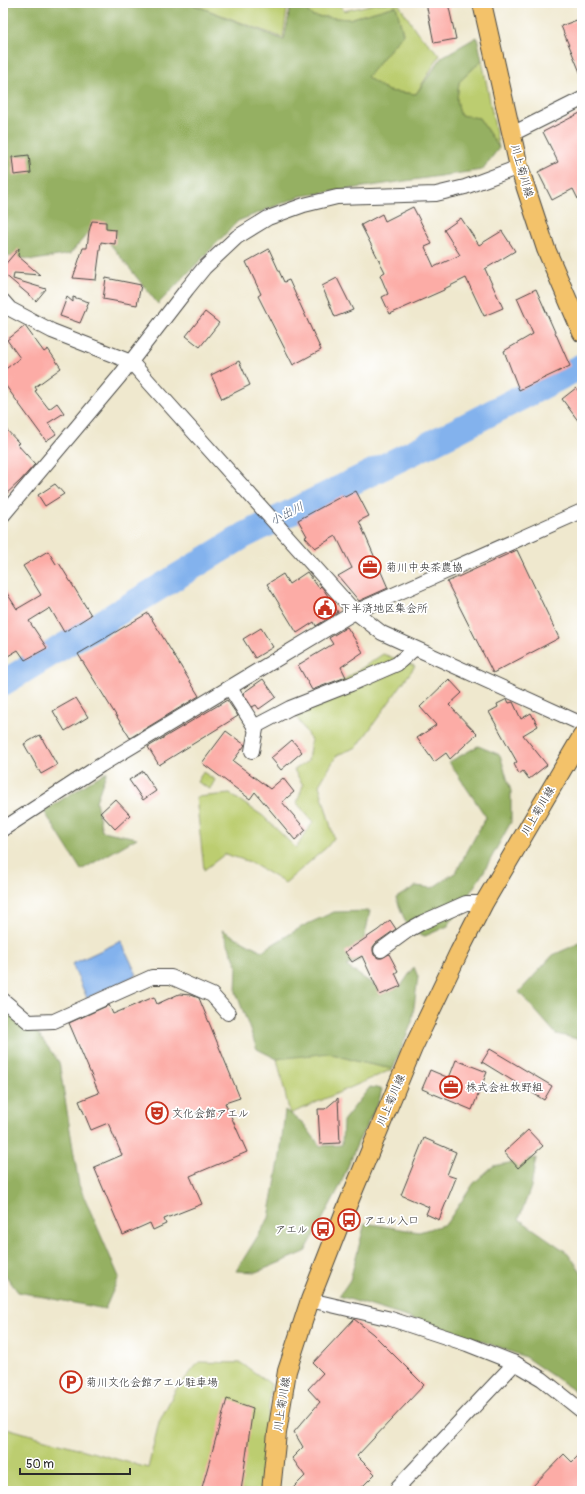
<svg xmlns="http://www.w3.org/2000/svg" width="585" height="1494" font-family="Pangolin,'Klee One',sans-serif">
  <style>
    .green { fill: #bccd70; stroke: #747c4e }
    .forest { fill: #95b062; stroke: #606e46 }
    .water { fill: #83b2ed; stroke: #576e8c }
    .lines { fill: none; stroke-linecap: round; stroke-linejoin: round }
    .river { stroke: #83b2ed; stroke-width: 26 }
    .building { fill: #fcaca6 }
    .minor-casing { stroke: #484743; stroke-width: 16 }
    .major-casing { stroke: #484743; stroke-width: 20 }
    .minor { stroke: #fff; stroke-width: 14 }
    .major { stroke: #f3c26a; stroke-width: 18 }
    .labels { text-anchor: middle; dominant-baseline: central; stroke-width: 3.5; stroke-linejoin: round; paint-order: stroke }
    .street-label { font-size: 11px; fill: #2b2b2b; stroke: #fff }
    .poi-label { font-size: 11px; fill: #2b2b2b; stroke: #fff; text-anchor: start }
    .water-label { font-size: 12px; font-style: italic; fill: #4a5a6f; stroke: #fff }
  </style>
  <rect width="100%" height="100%" fill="#fff"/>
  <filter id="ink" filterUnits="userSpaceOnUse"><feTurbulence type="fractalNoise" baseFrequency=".025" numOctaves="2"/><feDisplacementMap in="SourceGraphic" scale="8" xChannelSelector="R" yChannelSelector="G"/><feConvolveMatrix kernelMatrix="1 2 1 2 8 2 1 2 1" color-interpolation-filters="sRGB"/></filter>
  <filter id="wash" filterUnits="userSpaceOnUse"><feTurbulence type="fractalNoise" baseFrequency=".012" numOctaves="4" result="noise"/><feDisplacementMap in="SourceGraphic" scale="16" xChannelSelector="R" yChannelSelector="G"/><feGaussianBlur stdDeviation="0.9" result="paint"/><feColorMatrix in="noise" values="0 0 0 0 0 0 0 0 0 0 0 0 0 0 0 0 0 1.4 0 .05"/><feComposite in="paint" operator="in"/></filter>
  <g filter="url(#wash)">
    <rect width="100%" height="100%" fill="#efe8ce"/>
    <!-- green -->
    <g class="green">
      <path d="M 189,3 L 288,3 L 283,38 Z"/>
      <path d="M 301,3 L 338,3 L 344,11 L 378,3 L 398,3 L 417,32 L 440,55 L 416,94 L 388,91 L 367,77 L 403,34 L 396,6 L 349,19 L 312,16 Z"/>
      <path d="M 482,60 L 499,148 L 479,118 L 460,116 L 457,99 L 459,82 Z"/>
      <path d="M 383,654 L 415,666 L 357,747 L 337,755 L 319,785 L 334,838 L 327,847 L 285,883 L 250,862 L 225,854 L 204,870 L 196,797 L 230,794 L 263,816 L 296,848 L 313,822 L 297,803 L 303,785 L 294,770 L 308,761 L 311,740 L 294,713 Z"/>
      <path d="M 203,772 L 215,780 L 210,789 L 197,782 Z"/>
      <path d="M 329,1053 L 359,1062 L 393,1069 L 290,1114 L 277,1059 L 299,1054 Z"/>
      <path d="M 199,1362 L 241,1363 L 271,1384 L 261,1491 L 13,1491 L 3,1488 L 3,1427 L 148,1468 L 159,1422 L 175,1391 Z"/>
    </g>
    <!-- forest -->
    <g class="forest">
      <path d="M 3,3 L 189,3 L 284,40 L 291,3 L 299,3 L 312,16 L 349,19 L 396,6 L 403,34 L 367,77 L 388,91 L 416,94 L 442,57 L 477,37 L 482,60 L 459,82 L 457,99 L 460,115 L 479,118 L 499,148 L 482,170 L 301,196 L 238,221 L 158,304 L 95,225 L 70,254 L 34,260 L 3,255 Z"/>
      <path d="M 478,746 L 500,755 L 511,791 L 511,822 L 483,873 L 448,926 L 425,936 L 409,931 L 396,898 L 416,886 L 432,888 L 456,872 L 486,817 L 449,762 Z"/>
      <path d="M 107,771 L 96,801 L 102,831 L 137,838 L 81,870 L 44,811 Z"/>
      <path d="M 370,911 L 360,960 L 346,966 L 383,991 L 401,986 L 414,967 L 418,977 L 412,1022 L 393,1069 L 359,1062 L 329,1053 L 277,1059 L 257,1049 L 236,992 L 237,965 L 222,930 L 262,951 L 303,926 L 334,912 Z"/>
      <path d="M 582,942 L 582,1040 L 556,1034 L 519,992 L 553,955 Z"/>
      <path d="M 3,995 L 18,1007 L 59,1062 L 79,1185 L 119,1277 L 105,1309 L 18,1292 L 3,1272 Z"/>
      <path d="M 370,1087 L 382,1089 L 379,1101 L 358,1142 L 339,1188 L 305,1252 L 257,1272 L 236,1271 L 269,1218 L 280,1156 L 285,1110 L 303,1123 L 320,1146 L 342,1145 L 343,1121 Z"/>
      <path d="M 536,1158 L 531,1187 L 519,1219 L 568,1253 L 582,1273 L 582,1396 L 525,1357 L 471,1337 L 339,1296 L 350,1280 L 365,1223 L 419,1232 L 446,1224 L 474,1183 L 493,1166 Z"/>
    </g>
    <!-- water -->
    <path class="water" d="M 121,941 L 137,975 L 87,998 L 72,964 Z"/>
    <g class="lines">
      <!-- river -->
      <path class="river" d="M 3,683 L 245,535 L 456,431 L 582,366"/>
    </g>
    <g id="blocks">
      <!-- building -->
      <g class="building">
        <path d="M 426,3 L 448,3 L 456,39 L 434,43 Z"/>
        <path d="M 582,18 L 582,77 L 561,26 Z"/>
        <path d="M 582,112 L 582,207 L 573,189 L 552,200 L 538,172 L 558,162 L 543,132 Z"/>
        <path d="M 29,155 L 31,173 L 14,175 L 12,157 Z"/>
        <path d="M 413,207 L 432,244 L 425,247 L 434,267 L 460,255 L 444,230 L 461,218 L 479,245 L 502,231 L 515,251 L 485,269 L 503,308 L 484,316 L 466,278 L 444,289 L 444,290 L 390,314 L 382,297 L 388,294 L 380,275 L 385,272 L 361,225 L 382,214 L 385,221 Z"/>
        <path d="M 92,221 L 106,222 L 106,229 L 116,230 L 115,244 L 101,242 L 96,280 L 73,278 L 83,248 L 87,248 L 89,231 Z"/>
        <path d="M 19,248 L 18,256 L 40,275 L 14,273 L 13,279 L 46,289 L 36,301 L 3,273 L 3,267 Z"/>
        <path d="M 269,249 L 284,282 L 289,280 L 321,350 L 293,365 L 258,296 L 261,294 L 246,262 Z"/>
        <path d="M 106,278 L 141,285 L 137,305 L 103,299 Z"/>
        <path d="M 337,278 L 353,310 L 335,317 L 322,286 Z"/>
        <path d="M 536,289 L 570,366 L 519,390 L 504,351 L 533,334 L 517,298 Z"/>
        <path d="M 67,297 L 73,302 L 73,297 L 89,302 L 80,323 L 60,316 Z"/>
        <path d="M 205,312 L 219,323 L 200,347 L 186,336 Z"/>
        <path d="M 25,326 L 44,352 L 48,349 L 61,368 L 35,387 L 37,390 L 35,391 L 49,409 L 57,403 L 64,413 L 48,423 L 56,434 L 46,441 L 3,382 L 3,371 L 20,358 L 7,340 Z"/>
        <path d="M 239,361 L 250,385 L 222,399 L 211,375 Z"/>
        <path d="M 576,388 L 582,396 L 582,426 L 562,399 Z"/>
        <path d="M 3,426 L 19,443 L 17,444 L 35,464 L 21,480 L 3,497 Z"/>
        <path d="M 55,484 L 64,494 L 45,506 L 38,495 Z"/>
        <path d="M 356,491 L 369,516 L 359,521 L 388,588 L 359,601 L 338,576 L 352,568 L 336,536 L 315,548 L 305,537 L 307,536 L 298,520 L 344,495 L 345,497 Z"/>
        <path d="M 517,550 L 559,638 L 493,673 L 447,582 Z"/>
        <path d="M 48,551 L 56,564 L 59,563 L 91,615 L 64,632 L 50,608 L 29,621 L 47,648 L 25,660 L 18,650 L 3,659 L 3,587 L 17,609 L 41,595 L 23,566 Z"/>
        <path d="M 307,572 L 319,588 L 321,586 L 324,590 L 338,612 L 316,626 L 314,622 L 297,633 L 267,584 L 283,574 L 289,584 Z"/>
        <path d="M 148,613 L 199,696 L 130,738 L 78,654 Z"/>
        <path d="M 347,627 L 363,652 L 341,667 L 346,677 L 312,690 L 298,665 L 333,644 L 329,638 Z"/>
        <path d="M 261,628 L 273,647 L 255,658 L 243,639 Z"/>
        <path d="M 263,679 L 276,697 L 259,709 L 256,705 L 252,707 L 243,693 Z"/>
        <path d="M 449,679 L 462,693 L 449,705 L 477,734 L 450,759 L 446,753 L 434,762 L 417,738 L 436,725 L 420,707 Z"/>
        <path d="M 76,698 L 88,717 L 65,731 L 53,711 Z"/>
        <path d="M 507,699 L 509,703 L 513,702 L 521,719 L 531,713 L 538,726 L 523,735 L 547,765 L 529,779 L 523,771 L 519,774 L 514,764 L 517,762 L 489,712 L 498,707 L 497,704 Z"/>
        <path d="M 227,700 L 238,716 L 159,765 L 148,747 Z"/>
        <path d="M 226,731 L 245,745 L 233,761 L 270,789 L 283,778 L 294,792 L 282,802 L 306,830 L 295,840 L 255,792 L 250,799 L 202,763 Z"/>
        <path d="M 40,735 L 57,765 L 41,774 L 24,744 Z"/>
        <path d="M 292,740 L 302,752 L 281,770 L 271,758 Z"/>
        <path d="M 143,771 L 156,791 L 143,800 L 129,780 Z"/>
        <path d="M 115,799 L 130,815 L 115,829 L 100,813 Z"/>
        <path d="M 390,920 L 396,929 L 376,943 L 373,947 L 373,951 L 374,955 L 378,958 L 382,958 L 389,954 L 398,971 L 395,973 L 401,986 L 380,995 L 362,956 L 352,962 L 345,952 L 378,930 Z"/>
        <path d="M 179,994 L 191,995 L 199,998 L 240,1098 L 225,1103 L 247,1152 L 190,1176 L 202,1204 L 164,1219 L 166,1224 L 153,1230 L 150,1223 L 123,1235 L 94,1167 L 122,1155 L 108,1123 L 91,1130 L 79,1101 L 99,1093 L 69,1023 L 109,1005 L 113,1014 L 154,997 L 157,1004 Z"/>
        <path d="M 490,1049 L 552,1086 L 544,1100 L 482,1062 Z"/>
        <path d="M 456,1060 L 487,1072 L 472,1110 L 422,1089 L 430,1070 L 449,1078 Z"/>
        <path d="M 338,1098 L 340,1143 L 320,1144 L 318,1109 L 325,1109 Z"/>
        <path d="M 528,1130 L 543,1146 L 518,1168 L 504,1152 Z"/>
        <path d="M 424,1138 L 456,1152 L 447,1175 L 456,1178 L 439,1220 L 426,1214 L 429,1207 L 401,1195 Z"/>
        <path d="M 354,1319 L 373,1334 L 424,1385 L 357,1456 L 375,1474 L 358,1491 L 290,1491 L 305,1476 L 292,1458 L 303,1447 L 294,1432 L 320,1402 L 308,1389 L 323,1373 L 313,1363 Z"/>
        <path d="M 227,1399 L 253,1408 L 241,1491 L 201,1491 Z"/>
        <path d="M 582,1452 L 582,1491 L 528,1491 L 564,1454 L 572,1462 Z"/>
      </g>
    </g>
  </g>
  <g filter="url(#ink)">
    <use href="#blocks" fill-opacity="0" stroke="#484743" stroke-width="1"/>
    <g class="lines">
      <!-- minor casing -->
      <g class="minor-casing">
        <g id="minor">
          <path d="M 512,134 L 582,99"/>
          <path d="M 3,301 L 10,309 L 52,331 L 131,362 L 355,612 L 382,633 L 582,724"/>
          <path d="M 3,515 L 119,377 L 187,289 L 204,268 L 237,237 L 268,218 L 304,205 L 337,197 L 436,194 L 465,187 L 519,167"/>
          <path d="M 230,688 L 256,729 L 252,751"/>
          <path d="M 254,727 L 290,708 L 351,684 L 397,664 L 414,649"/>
          <path d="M 3,829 L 101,765 L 355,612 L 582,511"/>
          <path d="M 381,950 L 407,931 L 423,922 L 466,903 L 484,903"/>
          <path d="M 3,1000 L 29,1022 L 54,1021 L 152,977 L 171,977 L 212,995 L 228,1013"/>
          <path d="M 310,1300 L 391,1319 L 467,1344 L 515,1363"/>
          <path d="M 403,1491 L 398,1487 L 515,1363 L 542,1379 L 582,1411"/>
        </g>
      </g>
      <!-- major casing -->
      <g class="major-casing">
        <g id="major">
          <path d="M 482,3 L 519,167 L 546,249 L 582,333"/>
          <path d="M 271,1491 L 277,1433 L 287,1371 L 310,1300 L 343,1216 L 413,1048 L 459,952 L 484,903 L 582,736"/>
        </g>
      </g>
      <!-- minor -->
      <use href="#minor" class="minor"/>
      <!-- major -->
      <use href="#major" class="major"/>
    </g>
  </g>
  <!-- icons -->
  <defs>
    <g id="office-ring" transform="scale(1.15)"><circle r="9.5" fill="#fff" stroke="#c8321e" stroke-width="1.5"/><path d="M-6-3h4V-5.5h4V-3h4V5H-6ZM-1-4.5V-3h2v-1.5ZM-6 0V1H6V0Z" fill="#c8321e"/></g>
    <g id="civic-ring" transform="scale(1.15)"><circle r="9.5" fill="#fff" stroke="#c8321e" stroke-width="1.5"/><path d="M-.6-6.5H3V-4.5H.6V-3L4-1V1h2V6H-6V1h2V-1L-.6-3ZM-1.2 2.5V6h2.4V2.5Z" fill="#c8321e"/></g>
    <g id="theatre-ring" transform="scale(1.15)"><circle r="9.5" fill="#fff" stroke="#c8321e" stroke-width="1.5"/><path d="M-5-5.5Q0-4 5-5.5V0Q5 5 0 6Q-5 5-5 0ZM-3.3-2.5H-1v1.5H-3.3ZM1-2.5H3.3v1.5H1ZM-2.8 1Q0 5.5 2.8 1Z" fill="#c8321e"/></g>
    <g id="bus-ring" transform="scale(1.15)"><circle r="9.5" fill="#fff" stroke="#c8321e" stroke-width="1.5"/><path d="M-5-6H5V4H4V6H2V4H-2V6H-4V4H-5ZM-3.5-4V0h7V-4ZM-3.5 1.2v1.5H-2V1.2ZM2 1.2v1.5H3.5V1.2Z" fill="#c8321e"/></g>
    <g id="parking-ring" transform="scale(1.15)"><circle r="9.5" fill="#fff" stroke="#c8321e" stroke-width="1.5"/><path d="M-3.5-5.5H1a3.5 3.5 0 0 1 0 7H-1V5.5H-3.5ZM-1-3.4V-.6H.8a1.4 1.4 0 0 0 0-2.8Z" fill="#c8321e"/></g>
  </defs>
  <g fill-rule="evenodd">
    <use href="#office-ring" x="370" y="567"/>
    <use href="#civic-ring" x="325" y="608"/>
    <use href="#office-ring" x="451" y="1087"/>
    <use href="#theatre-ring" x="157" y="1113"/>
    <use href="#bus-ring" x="349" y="1220"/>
    <use href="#bus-ring" x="323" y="1229"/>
    <use href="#parking-ring" x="71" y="1382"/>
  </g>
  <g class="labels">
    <!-- street labels -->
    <g class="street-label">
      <text transform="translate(522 171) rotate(74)">川上菊川線</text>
      <text transform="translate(538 811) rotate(-60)">川上菊川線</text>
      <text transform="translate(391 1100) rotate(-67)">川上菊川線</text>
      <text transform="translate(282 1404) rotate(-81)">川上菊川線</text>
    </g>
    <!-- poi labels -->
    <g class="poi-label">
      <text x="386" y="567">菊川中央茶農協</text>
      <text x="340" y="608">下半済地区集会所</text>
      <text x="466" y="1087">株式会社牧野組</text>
      <text x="172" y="1113">文化会館アエル</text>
      <text x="364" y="1220">アエル入口</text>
      <text x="308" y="1229" text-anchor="end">アエル</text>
      <text x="86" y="1382">菊川文化会館アエル駐車場</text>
    </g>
    <!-- water labels -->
    <g class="water-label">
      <text transform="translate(287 514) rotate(-27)">小出川</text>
    </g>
  </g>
  <!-- margin -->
  <rect width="585" height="1494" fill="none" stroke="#fff" stroke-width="16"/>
  <!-- scale -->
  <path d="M20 1468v6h110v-6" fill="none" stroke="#2b2b2b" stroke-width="2"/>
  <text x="26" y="1468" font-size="12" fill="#2b2b2b" stroke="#ffffff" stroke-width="3" paint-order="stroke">50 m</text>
</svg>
